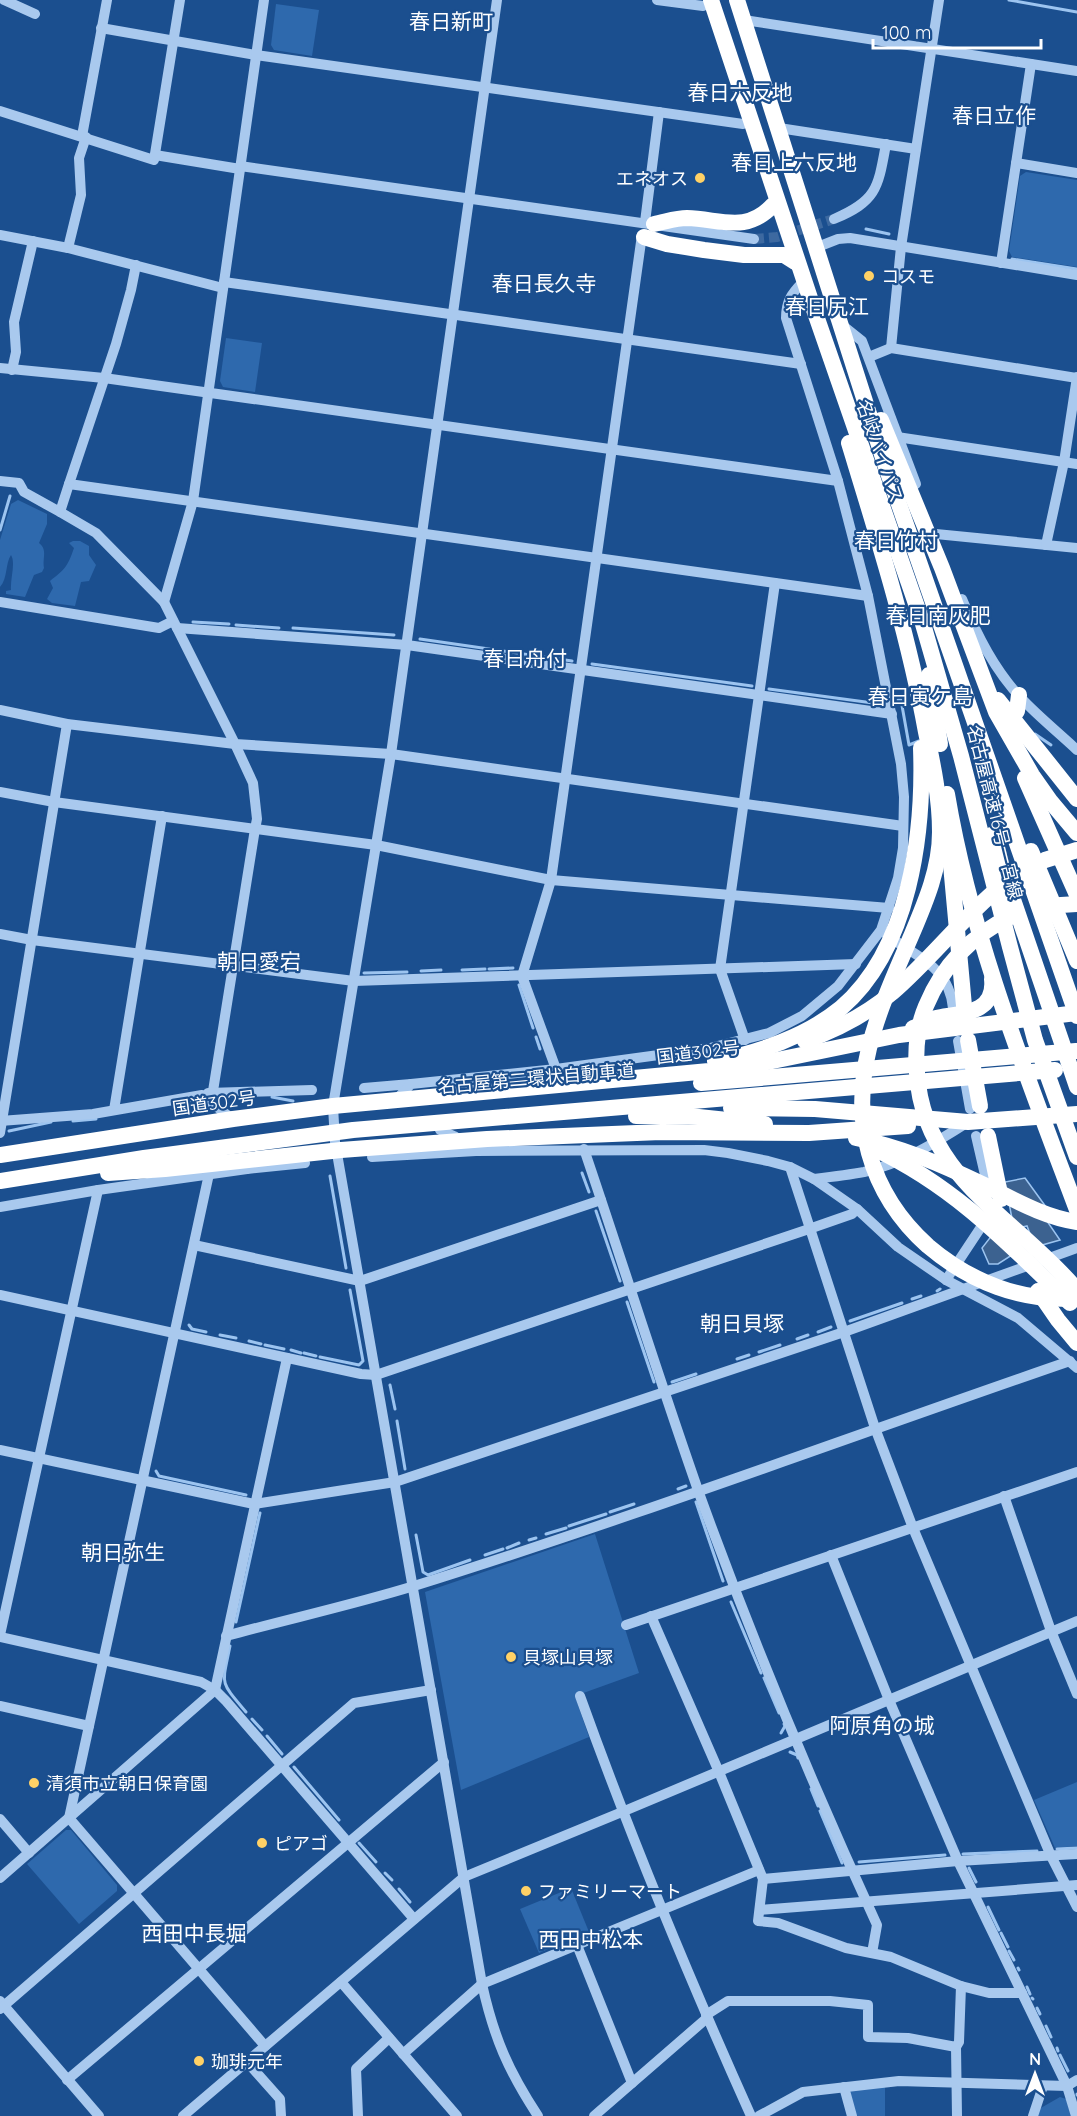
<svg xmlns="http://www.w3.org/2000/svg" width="1077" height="2116" font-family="Quicksand,'Noto Sans JP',sans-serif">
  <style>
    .green { fill: #2e69ad }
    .water { fill: #3c6290; stroke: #9cc4f0; stroke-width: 1.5 }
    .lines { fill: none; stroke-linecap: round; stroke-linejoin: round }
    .stream { stroke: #9cc4f0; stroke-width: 3 }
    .minor-tunnel { stroke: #3d69a0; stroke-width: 10; stroke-dasharray: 10 5; stroke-linecap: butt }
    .minor { stroke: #a9c9ee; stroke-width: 10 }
    .highway { stroke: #fff; stroke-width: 16 }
    .poi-dot { fill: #ffd166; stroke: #1b4f8f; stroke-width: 2 }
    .labels { text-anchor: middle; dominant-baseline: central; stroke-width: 4.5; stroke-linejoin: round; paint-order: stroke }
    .poi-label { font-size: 18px; fill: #fff; stroke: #1b4f8f; text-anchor: start }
    .street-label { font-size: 18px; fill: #fff; stroke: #1b4f8f }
    .quarter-label { font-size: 21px; fill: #fff; stroke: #1b4f8f }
  </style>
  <rect width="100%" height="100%" fill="#1b4f8f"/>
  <!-- green -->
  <g class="green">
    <path d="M 276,4 L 319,10 L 312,56 L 274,50 L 271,45 Z"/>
    <path d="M 1026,172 L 1077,180 L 1077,267 L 1012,257 L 1009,251 L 1020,176 Z"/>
    <path d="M 226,338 L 262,343 L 255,392 L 223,387 L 220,381 Z"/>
    <path d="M 18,500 L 47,514 L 47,524 L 39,543 C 48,550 42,558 44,568 L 42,572 L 34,575 L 25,597 L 6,594 L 6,591 L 11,590 C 10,579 16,563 11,555 C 5,564 8,578 0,587 L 0,540 L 11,504 Z"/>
    <path d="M 73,541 L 80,541 L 89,546 L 89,555 L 96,565 L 89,581 L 81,582 L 75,606 L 52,603 L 47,599 L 53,588 L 50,581 C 65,569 67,568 74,548 L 69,543 Z"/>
    <path d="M 595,1534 L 639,1673 L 575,1696 L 589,1737 L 461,1790 L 425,1592 Z"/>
    <path d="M 1077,1782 L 1077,1846 L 1055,1848 L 1034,1800 Z"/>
    <path d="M 66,1830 L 71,1830 L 117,1885 L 117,1891 L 79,1924 L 27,1864 Z"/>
    <path d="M 571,1888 L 589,1932 L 539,1953 L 520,1909 Z"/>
    <path d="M 885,2085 L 885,2116 L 853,2116 L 846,2089 Z"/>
    <path d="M 1060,2097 L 1066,2099 L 1071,2116 L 1037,2116 L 1039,2109 Z"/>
  </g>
  <!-- water -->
  <g class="water">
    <path d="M 1025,1178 L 1046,1207 L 1036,1205 L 1060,1240 L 1035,1247 L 1027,1226 L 1014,1229 L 1005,1182 Z"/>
    <path d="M 996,1230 L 1012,1255 L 998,1264 L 989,1264 L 982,1248 Z"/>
  </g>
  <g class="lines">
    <!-- stream -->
    <g class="stream">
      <path d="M 1009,0 L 1077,12"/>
      <path d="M 866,229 L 889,234"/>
      <path d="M 1012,259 L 1077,269"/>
      <path d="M 0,530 L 10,496"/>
      <path d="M 193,622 L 229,624"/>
      <path d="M 236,625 L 279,628"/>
      <path d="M 293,628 L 394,635"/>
      <path d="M 420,639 L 572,661"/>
      <path d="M 592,664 L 752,686"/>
      <path d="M 769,689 L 873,703"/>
      <path d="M 898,700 L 901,700 L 909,745 L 919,741"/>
      <path d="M 1035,734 L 1051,745"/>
      <path d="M 489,969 L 513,968"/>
      <path d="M 462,970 L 485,969"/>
      <path d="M 421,971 L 441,970"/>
      <path d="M 364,973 L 407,972"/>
      <path d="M 519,985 L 533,1028"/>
      <path d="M 536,1037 L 540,1049"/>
      <path d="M 272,1097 L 293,1101"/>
      <path d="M 73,1121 L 96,1119"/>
      <path d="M 9,1131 L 51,1122"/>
      <path d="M 582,1173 L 589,1192"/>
      <path d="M 330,1176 L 346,1268"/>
      <path d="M 596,1211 L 620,1281"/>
      <path d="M 937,1291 L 940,1289"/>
      <path d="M 912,1299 L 921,1296"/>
      <path d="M 627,1302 L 654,1382"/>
      <path d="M 850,1321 L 902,1303"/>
      <path d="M 189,1325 L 192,1329 L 206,1332"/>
      <path d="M 818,1332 L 831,1327"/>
      <path d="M 220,1335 L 236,1338"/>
      <path d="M 797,1339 L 808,1335"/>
      <path d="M 249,1341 L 261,1344"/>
      <path d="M 265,1345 L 284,1349"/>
      <path d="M 291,1350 L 301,1353"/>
      <path d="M 759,1352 L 780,1345"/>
      <path d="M 304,1353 L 316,1356"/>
      <path d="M 320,1357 L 359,1365 L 363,1361 L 350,1290"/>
      <path d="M 737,1359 L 749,1355"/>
      <path d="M 672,1382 L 696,1374"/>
      <path d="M 390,1385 L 395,1409"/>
      <path d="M 397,1421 L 405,1469"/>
      <path d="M 156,1471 L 159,1476 L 246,1495"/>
      <path d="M 678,1489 L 686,1486"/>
      <path d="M 696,1502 L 723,1581"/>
      <path d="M 610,1512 L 634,1504"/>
      <path d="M 569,1526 L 606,1514"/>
      <path d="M 546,1534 L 566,1528"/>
      <path d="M 416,1535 L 423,1572 L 428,1575 L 470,1560"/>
      <path d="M 529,1540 L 536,1538"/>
      <path d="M 507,1548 L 519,1543"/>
      <path d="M 485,1555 L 503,1549"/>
      <path d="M 731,1602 L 761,1673"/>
      <path d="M 236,1622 L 260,1513"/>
      <path d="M 230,1646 C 222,1686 219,1680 246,1712"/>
      <path d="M 764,1678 L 779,1713"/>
      <path d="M 252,1719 L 262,1730"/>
      <path d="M 781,1733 L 785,1726 L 784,1724"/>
      <path d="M 267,1736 L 282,1754"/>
      <path d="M 790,1752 L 797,1755 L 798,1758"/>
      <path d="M 294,1767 L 339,1820"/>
      <path d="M 811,1789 L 818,1806"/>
      <path d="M 820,1811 L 842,1863"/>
      <path d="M 359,1843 L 376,1862"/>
      <path d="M 1057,1849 L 1077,1848"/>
      <path d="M 963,1854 L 1037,1851"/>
      <path d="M 859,1862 L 945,1855"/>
      <path d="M 969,1868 L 976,1882"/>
      <path d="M 385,1873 L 392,1880"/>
      <path d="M 399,1889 L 410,1902"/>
      <path d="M 988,1907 L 999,1930"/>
      <path d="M 1001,1933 L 1008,1947"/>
      <path d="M 1009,1951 L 1014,1960"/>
      <path d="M 1018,1968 L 1019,1970"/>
      <path d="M 1027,1987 L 1030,1994"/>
      <path d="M 1032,1998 L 1033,1999"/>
      <path d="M 1037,2008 L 1040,2014"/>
      <path d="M 1046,2026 L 1051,2037"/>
      <path d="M 1057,2048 L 1058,2051"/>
      <path d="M 1060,2055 L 1068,2071"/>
      <path d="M 1077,2094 L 1077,2095"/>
    </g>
    <!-- minor-tunnel -->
    <path class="minor-tunnel" d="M 754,239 L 777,237 L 834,219"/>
    <!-- minor -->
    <g class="minor">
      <path d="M 4,0 L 35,14"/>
      <path d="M 497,0 L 391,754 L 333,1106 L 335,1142 L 482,1984 C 494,2038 508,2070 538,2116"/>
      <path d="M 657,0 L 703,6"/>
      <path d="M 744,20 L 1077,71"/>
      <path d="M 101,28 L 256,55 L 743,124"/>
      <path d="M 0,111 L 154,160 L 180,0"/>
      <path d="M 779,128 L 916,149"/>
      <path d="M 82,136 L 107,0"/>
      <path d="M 155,155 L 240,169"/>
      <path d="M 1016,163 L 1077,173"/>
      <path d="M 240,166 L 754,239"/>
      <path d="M 834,219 C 877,201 878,188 886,144"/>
      <path d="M 645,222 L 659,112"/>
      <path d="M 0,235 L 68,248 L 223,288"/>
      <path d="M 68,248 L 81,195 L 79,158 L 86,137"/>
      <path d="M 815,248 L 838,239 L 850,238 L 1077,275"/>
      <path d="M 1001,263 L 1031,64"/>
      <path d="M 136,265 L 131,290 L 116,344 L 69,484 L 868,596"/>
      <path d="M 224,282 L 801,364"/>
      <path d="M 842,325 L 862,341 L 916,484"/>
      <path d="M 891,348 L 901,247 L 939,0"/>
      <path d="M 869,357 L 891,348 L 1077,378"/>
      <path d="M 0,368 L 104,378 L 838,481"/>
      <path d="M 12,370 L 16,352 L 14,322 L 33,241"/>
      <path d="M 897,437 L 1077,464"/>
      <path d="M 0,481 L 19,483 L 24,492 L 60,512"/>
      <path d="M 69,484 L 60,512 L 96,533 L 164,602 L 235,744 L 253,783 L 257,819 L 255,829 L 213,1091"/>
      <path d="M 936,534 L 1077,548"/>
      <path d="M 1046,545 L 1064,462 L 1077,377"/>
      <path d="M 962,599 C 977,635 995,671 1022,699 C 1039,717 1059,733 1077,750"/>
      <path d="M 0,602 L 159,628 L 173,621"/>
      <path d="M 164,602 L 193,501 L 264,0"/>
      <path d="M 177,628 L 407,645 L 892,714"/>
      <path d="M 0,710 L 67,724 L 235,744 L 391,754 L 903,826"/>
      <path d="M 0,792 L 54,802 L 376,845 L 551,880 L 889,908"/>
      <path d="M 0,934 L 32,940 L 354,981 L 856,964"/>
      <path d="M 886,934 C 915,957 949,965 953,1008"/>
      <path d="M 745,1040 L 720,969 L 775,583"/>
      <path d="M 958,1041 L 970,1109"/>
      <path d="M 556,1069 L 522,976 L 551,880 L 642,235"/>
      <path d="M 364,1088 L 411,1084"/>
      <path d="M 208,1093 L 312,1090"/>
      <path d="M 396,1100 L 411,1084 L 556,1069 L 710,1048 L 769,1033 L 802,1016 L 838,986 L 881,930 L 898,878 L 903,848 L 904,797 L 901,764 L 868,596 L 838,481 L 786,318 C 786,302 791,294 802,283"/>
      <path d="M 114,1110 L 162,816"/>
      <path d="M 0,1121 L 93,1114 L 202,1095 L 232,1119"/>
      <path d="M 440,1130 L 454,1136 L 476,1151 L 704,1150 L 728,1153 L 768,1161 L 790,1167 L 814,1179 L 857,1209 L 898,1247 L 946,1280 L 1018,1318 L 1077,1368"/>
      <path d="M 0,1133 L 67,724"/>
      <path d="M 976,1136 L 988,1188"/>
      <path d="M 584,1149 C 623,1264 659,1379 699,1493 C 752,1639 812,1784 877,1925 L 872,1953"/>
      <path d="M 372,1157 L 476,1151"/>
      <path d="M 790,1167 L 875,1428 L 913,1528 L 1051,1856 L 1077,1907"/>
      <path d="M 247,1169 L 305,1163"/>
      <path d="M 814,1179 C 831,1177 848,1175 864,1172 C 901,1164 937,1142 968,1122"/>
      <path d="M 0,1207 L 98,1190 L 247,1169 L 258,1160"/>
      <path d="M 194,1245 L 360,1281 L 601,1200"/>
      <path d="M 946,1280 L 987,1218"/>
      <path d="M 0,1295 L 361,1374 L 376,1375 L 809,1229 L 852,1214 L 857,1209"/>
      <path d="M 0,1450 L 254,1504 L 395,1482 L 844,1332 L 1077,1248"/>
      <path d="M 1004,1496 L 1051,1631 L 1077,1694"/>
      <path d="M 831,1555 L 889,1700 L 958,1861 L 1067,2086 L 1076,2116"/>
      <path d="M 651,1616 L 719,1772 L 763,1879 L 758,1921 L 778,1923 L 846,1948 L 891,1957 L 961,1986 L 989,1993 L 1022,1993"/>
      <path d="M 626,1625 L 1077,1472"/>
      <path d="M 0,1635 L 98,1190"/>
      <path d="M 226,1636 C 288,1619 352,1605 414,1586 C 635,1517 852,1436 1070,1361"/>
      <path d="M 0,1637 L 201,1682 L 215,1690 L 226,1701 L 414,1919"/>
      <path d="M 580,1696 C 631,1838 689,1978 751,2116"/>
      <path d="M 0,1706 L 89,1726"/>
      <path d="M 69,1818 L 209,1174"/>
      <path d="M 69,1818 L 265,2046"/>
      <path d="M 0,1819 L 29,1853"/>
      <path d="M 0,1878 L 215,1690 L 287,1358"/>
      <path d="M 763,1879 L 958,1861 L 1077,1854"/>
      <path d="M 760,1910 L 1077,1885"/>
      <path d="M 577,1945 L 632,2083"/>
      <path d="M 341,1982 L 457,2116"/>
      <path d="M 0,2001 L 99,2116"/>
      <path d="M 0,2009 L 354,1703 L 431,1690"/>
      <path d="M 706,2015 L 728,2001 L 830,2001 L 868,2005 L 868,2037 L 908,2038 L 956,2047"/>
      <path d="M 403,2054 L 482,1984 L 759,1870"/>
      <path d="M 247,2062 L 280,2099 L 281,2116"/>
      <path d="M 67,2080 L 444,1762"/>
      <path d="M 844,2087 L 852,2116"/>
      <path d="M 183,2116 L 464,1877 L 622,1812 L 1077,1621"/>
      <path d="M 358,2116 L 356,2069 L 389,2038"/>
      <path d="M 594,2116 L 707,2018"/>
      <path d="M 759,2116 L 803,2092 L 899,2081 L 1067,2086 L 1077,2080"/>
      <path d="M 957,2116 L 956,2047 L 959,2042 L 961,1986"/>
      <path d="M 1033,2116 L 1043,2086"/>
    </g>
    <!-- highway -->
    <g class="highway">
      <path d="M 711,0 L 811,301 L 923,624 L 961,756 L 1010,947 L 1035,1040 L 1077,1157"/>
      <path d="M 737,0 L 885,464 L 1077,1016"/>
      <path d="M 654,224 C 665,222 676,218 687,218 C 721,219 746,234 773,205"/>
      <path d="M 644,237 L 667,244 L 704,250 L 744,255 L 784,255 L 795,262"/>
      <path d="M 881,420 L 942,568 L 996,712 L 1032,775 L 1051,802 L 1077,833"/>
      <path d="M 849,443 C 878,538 908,633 926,732 C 933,765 940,798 940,832 C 940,868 926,901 912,934 C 882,1004 847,1075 869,1153 C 879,1189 900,1221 928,1246 C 969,1281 1022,1303 1077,1298"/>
      <path d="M 929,675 L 940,744"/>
      <path d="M 998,700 L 1077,799"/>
      <path d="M 1008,724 L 1017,711 L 1019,695"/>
      <path d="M 1025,778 L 1077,895"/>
      <path d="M 947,794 C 971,937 1026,1074 1077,1210"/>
      <path d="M 991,835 L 1077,1087"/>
      <path d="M 949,843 L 964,1006"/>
      <path d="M 1031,851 L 1077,961"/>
      <path d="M 1028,869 L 1045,860 L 1077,850"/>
      <path d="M 1045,906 L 1077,904"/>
      <path d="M 1012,916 C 972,935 943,965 926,1006 C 917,1027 915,1050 917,1073 C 923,1177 1017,1219 1077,1290"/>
      <path d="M 913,1028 C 921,1025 928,1020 936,1018 C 961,1013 996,1014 992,979"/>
      <path d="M 968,1040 L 980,1106"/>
      <path d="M 805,1041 C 836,1030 867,1014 893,992 C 931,959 962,918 1001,886"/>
      <path d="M 715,1061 C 758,1053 807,1036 841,1008 C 910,949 924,833 921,748"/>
      <path d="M 701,1083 L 1076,1051"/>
      <path d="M 731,1108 L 815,1109 L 968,1122 L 1077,1114"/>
      <path d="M 636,1116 L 689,1116 L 765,1124"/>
      <path d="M 988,1136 L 1001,1199"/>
      <path d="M 856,1138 C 901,1147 941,1164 982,1184 C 1013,1199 1043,1217 1077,1222"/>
      <path d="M 875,1149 C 954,1186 1008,1243 1070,1303"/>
      <path d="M 0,1155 L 233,1119 L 333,1106 L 709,1071 L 748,1066 L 899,1035 L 1077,1013"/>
      <path d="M 108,1173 L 165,1169 L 341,1150 L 487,1139 L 661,1132 L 809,1133 L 908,1126"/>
      <path d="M 0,1181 L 144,1158 L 353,1130 L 1055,1070"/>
      <path d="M 1038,1291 L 1058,1320 L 1077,1343"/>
    </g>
  </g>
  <!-- markers -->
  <g class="poi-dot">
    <circle cx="700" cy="178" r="6"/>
    <circle cx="869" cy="276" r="6"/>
    <circle cx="511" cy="1657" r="6"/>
    <circle cx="34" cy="1783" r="6"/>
    <circle cx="262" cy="1843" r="6"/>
    <circle cx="526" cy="1891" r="6"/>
    <circle cx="199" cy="2061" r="6"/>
  </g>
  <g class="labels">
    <!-- poi labels -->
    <g class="poi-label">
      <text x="688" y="178" text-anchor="end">エネオス</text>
      <text x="881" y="276">コスモ</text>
      <text x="523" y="1657">貝塚山貝塚</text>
      <text x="46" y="1783">清須市立朝日保育園</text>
      <text x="274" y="1843">ピアゴ</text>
      <text x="538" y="1891">ファミリーマート</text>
      <text x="211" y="2061">珈琲元年</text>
    </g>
    <!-- street labels -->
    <g class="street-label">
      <text transform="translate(880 451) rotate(71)">名岐バイパス</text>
      <text transform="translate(995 812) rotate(76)">名古屋高速16号一宮線</text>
      <text transform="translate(698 1052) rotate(-7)">国道302号</text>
      <text transform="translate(536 1078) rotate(-5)">名古屋第二環状自動車道</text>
      <text transform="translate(214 1103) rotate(-8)">国道302号</text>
    </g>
    <!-- quarter labels -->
    <g class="quarter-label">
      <text x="451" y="21">春日新町</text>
      <text x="740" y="92">春日六反地</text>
      <text x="994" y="115">春日立作</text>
      <text x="794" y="162">春日上六反地</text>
      <text x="544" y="283">春日長久寺</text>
      <text x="827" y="306">春日尻江</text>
      <text x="896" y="540">春日竹村</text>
      <text x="938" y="615">春日南灰肥</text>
      <text x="525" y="658">春日舟付</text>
      <text x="920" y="696">春日寅ケ島</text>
      <text x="259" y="961">朝日愛宕</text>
      <text x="742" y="1323">朝日貝塚</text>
      <text x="123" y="1552">朝日弥生</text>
      <text x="882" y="1725">阿原角の城</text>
      <text x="194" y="1933">西田中長堀</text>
      <text x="591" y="1939">西田中松本</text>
    </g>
  </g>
  <!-- north arrow -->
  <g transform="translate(1035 2074)" stroke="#1b4f8f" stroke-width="4.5" paint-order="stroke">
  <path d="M0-4.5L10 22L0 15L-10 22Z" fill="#ffffff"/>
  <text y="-9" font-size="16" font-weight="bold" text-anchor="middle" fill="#ffffff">N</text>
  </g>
  <!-- scale -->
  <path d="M873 39v9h168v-9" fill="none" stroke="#ffffff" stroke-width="3"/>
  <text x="882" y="39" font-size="18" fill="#ffffff" stroke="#1b4f8f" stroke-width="4.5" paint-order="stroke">100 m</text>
</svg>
